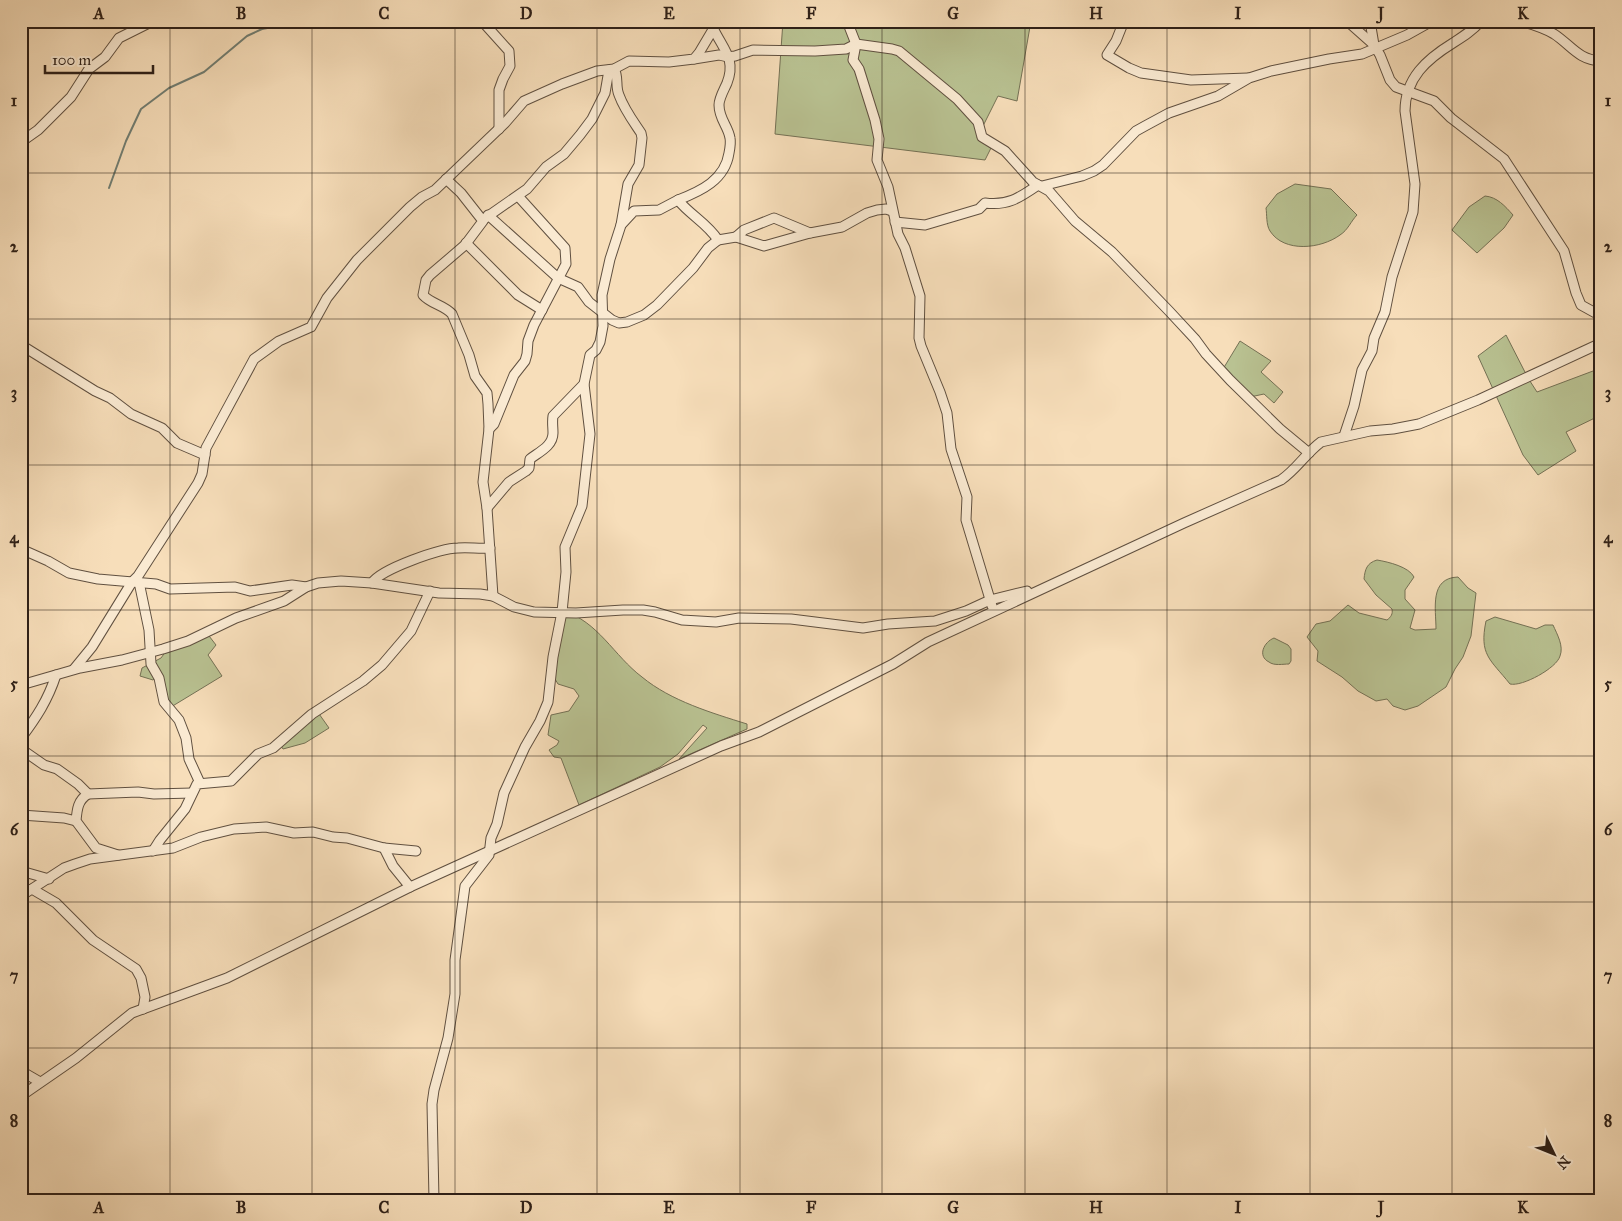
<svg xmlns="http://www.w3.org/2000/svg" width="1622" height="1221" font-family="'IM FELL Great Primer',serif">
  <style>
    .green { fill: #b9c292; stroke: #747155 }
    .lines { fill: none; stroke-linecap: round; stroke-linejoin: round }
    .stream { stroke: #717e73; stroke-width: 2 }
    .street-casing { stroke: #605040; stroke-width: 11 }
    .street { stroke: #faead2; stroke-width: 9 }
    .grid { fill: none; stroke: #2e2018; stroke-width: 1; stroke-opacity: 0.55 }
    .neatline { fill: none; stroke: #2e2018; stroke-width: 2 }
    .grid-label { font-size: 16px; text-anchor: middle; font-weight: bold; fill: #2e2018 }
  </style>
  <rect width="100%" height="100%" fill="#f7deba"/>
  <filter id="stains"><feTurbulence type="fractalNoise" baseFrequency=".004" numOctaves="4"/><feColorMatrix values="0 0 0 0 .2 0 0 0 0 .09 0 0 0 0 .02 0 0 0 .5 -.17"/></filter>
  <radialGradient id="worn" r=".72"><stop offset=".6" stop-color="#630" stop-opacity="0"/><stop offset="1" stop-color="#630" stop-opacity=".3"/></radialGradient>
  <!-- green -->
  <g class="green">
    <path d="M 783,21 L 1031,21 L 1017,101 L 998,96 L 977,138 L 992,146 L 985,160 L 775,134 Z"/>
    <path d="M 1295,184 L 1331,189 L 1357,215 C 1351,221 1348,230 1340,235 C 1321,249 1284,253 1270,231 C 1266,225 1267,214 1266,208 L 1277,194 Z"/>
    <path d="M 1485,196 C 1497,197 1505,206 1513,215 L 1504,228 L 1477,253 L 1452,230 L 1469,207 Z"/>
    <path d="M 1506,335 L 1528,378 L 1537,392 L 1601,368 L 1601,415 L 1566,432 L 1576,451 L 1538,475 L 1523,455 L 1478,356 Z"/>
    <path d="M 1240,341 L 1271,361 L 1261,372 L 1283,392 L 1274,403 L 1264,394 L 1250,397 L 1223,369 Z"/>
    <path d="M 1377,560 C 1389,562 1409,567 1414,577 L 1405,590 L 1405,599 L 1415,610 L 1410,628 L 1415,630 L 1436,629 C 1436,609 1429,578 1458,577 L 1468,588 L 1476,593 L 1471,636 L 1463,657 L 1455,669 L 1446,687 L 1418,706 L 1405,710 L 1393,706 L 1387,699 L 1376,701 L 1358,691 L 1342,677 L 1317,661 L 1318,651 L 1307,637 L 1316,624 L 1330,621 L 1348,605 L 1359,613 L 1387,620 C 1391,617 1393,614 1392,609 L 1376,595 L 1364,579 C 1365,569 1367,563 1377,560 Z"/>
    <path d="M 563,611 C 598,621 614,656 642,677 C 671,701 712,713 747,724 L 747,729 L 679,759 L 707,728 L 703,725 L 678,754 L 660,767 L 579,805 L 561,758 L 554,757 L 549,750 L 557,745 L 559,741 L 548,735 L 551,715 L 569,711 L 579,696 L 574,689 L 558,684 L 552,674 Z"/>
    <path d="M 1495,617 L 1536,629 L 1545,625 L 1553,625 C 1557,634 1564,646 1560,656 C 1557,668 1522,687 1510,684 C 1490,659 1479,655 1486,621 Z"/>
    <path d="M 206,632 L 216,645 L 208,655 L 222,676 L 171,707 L 166,701 L 159,675 L 153,680 L 140,676 L 142,668 L 161,658 L 166,651 Z"/>
    <path d="M 1274,638 L 1288,645 L 1291,649 L 1291,661 L 1289,664 C 1283,664 1274,666 1269,662 C 1257,656 1264,642 1274,638 Z"/>
    <path d="M 317,711 L 329,728 L 305,743 L 283,749 L 279,743 Z"/>
  </g>
  <g class="lines">
    <!-- stream -->
    <path class="stream" d="M 109,188 L 126,141 L 141,109 L 169,88 L 204,72 L 247,36 L 262,29 L 306,21"/>
    <!-- street casing -->
    <g class="street-casing">
      <g id="street">
        <path d="M 482,21 L 509,51 L 510,66 L 503,79 L 499,90 L 499,129"/>
        <path d="M 847,21 L 856,44 L 853,60 L 859,69 L 875,120 L 879,139 L 877,160 L 888,187 L 898,234 L 905,248 L 920,296 L 919,338 L 921,346 L 940,392 L 947,413 L 951,449 L 967,497 L 966,520 L 992,606"/>
        <path d="M 1124,21 L 1116,41 L 1107,55 L 1129,68 L 1141,73 L 1191,80 L 1248,78"/>
        <path d="M 1347,21 L 1374,45 L 1380,55 L 1390,80 L 1396,87 L 1434,101 L 1451,118 L 1504,159 L 1564,251 L 1576,293 L 1581,305 L 1601,316"/>
        <path d="M 1370,21 L 1374,45"/>
        <path d="M 1520,21 C 1531,24 1544,28 1554,34 C 1571,45 1578,60 1601,61"/>
        <path d="M 694,59 L 719,55 L 728,57 L 735,56 L 753,50 L 815,51 L 846,49 L 856,44 L 892,49 L 899,51 L 957,99 L 978,122 L 982,137 L 1005,151 L 1033,182 L 1049,191 L 1075,221 L 1112,252 L 1169,311 L 1195,339 L 1206,354 L 1230,380 L 1280,429 L 1309,453"/>
        <path d="M 614,69 C 619,77 615,86 619,95 C 624,109 633,121 641,133 L 642,138 L 639,165 L 628,184 L 621,225"/>
        <path d="M 21,142 L 38,130 L 71,97 L 89,69 L 105,57 L 119,38 L 153,21"/>
        <path d="M 446,179 L 461,193 L 483,221 L 465,245 L 430,275 L 426,280 L 423,295 C 431,304 444,305 452,314 L 469,355 L 475,376 L 487,393 L 488,404 L 489,429 L 483,482 L 487,508 L 493,596"/>
        <path d="M 1042,186 L 1082,176 L 1094,171 L 1103,165 L 1136,131 L 1145,126 L 1169,113 L 1218,96 L 1249,78 L 1271,71 L 1329,59 L 1362,54 L 1407,35 L 1432,21"/>
        <path d="M 678,200 C 701,191 725,180 729,153 C 730,148 731,143 730,138 C 728,126 719,119 719,105 C 719,98 724,90 727,83 C 736,60 724,50 714,30"/>
        <path d="M 488,215 L 558,278 L 578,287 L 589,302 L 612,320 L 619,323 L 627,322 L 644,315 L 657,305 L 693,268 L 708,248 L 718,240"/>
        <path d="M 484,219 L 527,189 L 546,167 L 564,154 L 580,135 L 592,119 L 605,93 L 609,70"/>
        <path d="M 895,222 L 925,225 L 979,209 L 985,203 C 1008,206 1019,198 1038,185"/>
        <path d="M 736,237 L 744,230 L 774,218 L 810,233"/>
        <path d="M 466,243 L 518,295 L 542,310"/>
        <path d="M 21,345 L 95,391 L 110,398 L 131,414 L 162,428 L 177,443 L 205,455"/>
        <path d="M 489,429 L 494,424 L 514,375 L 525,361 L 527,354 L 528,341 L 534,325 L 566,264 L 565,248 L 518,196"/>
        <path d="M 1344,436 L 1354,406 L 1362,370 L 1372,351 L 1374,338 L 1385,312 L 1392,277 L 1413,212 L 1415,184 L 1405,111 C 1405,78 1427,59 1453,43 C 1464,36 1472,31 1481,21"/>
        <path d="M 487,508 L 509,482 L 526,471 L 529,468 L 530,459 C 539,452 553,446 553,433 C 553,427 552,422 553,416 L 584,384"/>
        <path d="M 21,549 L 48,561 L 69,573 L 98,579 L 156,584 L 170,589 L 235,587 L 250,591 L 292,585 L 306,587"/>
        <path d="M 139,582 L 149,630 L 151,664 L 159,678 L 164,702 L 179,720 L 186,738 L 189,759 L 200,783"/>
        <path d="M 372,583 C 381,569 441,548 458,548 C 469,547 479,549 490,548"/>
        <path d="M 74,669 L 92,647 L 132,582 L 138,576 L 198,483 L 202,474 L 206,448 L 254,359 L 279,341 L 311,327 L 327,298 L 357,260 L 410,207 L 422,197 L 435,190 L 505,123 L 524,101 L 562,84 L 597,71 L 614,69 L 629,61 L 669,62 L 694,59 L 699,53 L 718,21"/>
        <path d="M 21,685 L 80,668 L 122,660 L 163,649 L 188,641 L 236,618 L 284,601 L 306,587 L 318,583 L 341,581 L 372,583 L 439,593 L 480,594 L 493,596 L 514,607 L 534,612 L 576,613 L 623,610 L 643,610 L 655,612 L 682,620 L 716,622 L 739,618 L 791,619 L 863,628 L 888,624 L 935,621 L 966,611 L 990,600 L 1027,591"/>
        <path d="M 21,738 C 36,718 48,700 56,675"/>
        <path d="M 21,749 L 44,765 L 57,769 L 78,784 L 88,794 C 78,800 77,809 76,821 L 96,848 L 118,855"/>
        <path d="M 88,794 L 138,792 L 154,794 L 192,793"/>
        <path d="M 21,815 L 64,818 L 76,821"/>
        <path d="M 384,848 L 393,866 L 410,887"/>
        <path d="M 153,851 L 160,840 L 185,809 L 197,784 L 231,781 L 258,754 L 273,748 L 312,714 L 363,681 L 382,665 L 411,631 L 430,591"/>
        <path d="M 21,871 L 49,879"/>
        <path d="M 32,889 L 56,903 L 93,940 L 136,969 L 141,978 L 145,997 L 143,1009"/>
        <path d="M 21,896 L 64,868 L 75,864 L 90,859 L 173,848 L 201,837 L 234,829 L 266,827 L 294,833 L 313,832 L 333,837 L 347,838 L 384,848 L 416,851"/>
        <path d="M 21,1071 L 40,1082"/>
        <path d="M 21,1096 L 76,1058 L 132,1013 L 227,978 L 410,887 L 721,746 L 759,732 L 893,664 L 928,642 L 1184,523 L 1281,480 C 1297,469 1306,453 1321,442 L 1370,431 L 1393,429 L 1419,424 L 1478,400 L 1601,343"/>
        <path d="M 434,1200 L 432,1104 L 434,1090 L 448,1038 L 455,994 L 455,960 L 465,886 L 489,855 L 491,838 L 497,824 L 504,793 L 525,747 L 540,721 L 548,702 L 553,657 L 562,612 L 566,572 L 565,547 L 582,506 L 590,434 L 584,384 L 590,355 L 596,350 L 600,342 L 603,326 L 602,295 L 610,259 L 621,225 L 634,211 L 659,210 L 678,200 C 690,215 707,223 718,240 L 736,237 L 764,246 L 810,233 L 842,227 L 867,213 L 877,210 L 886,209 L 892,211"/>
      </g>
    </g>
    <!-- street -->
    <use href="#street" class="street"/>
  </g>
  <!-- grid -->
  <path class="grid" d="M 170,21 L 170,1200M 312,21 L 312,1200M 455,21 L 455,1200M 597,21 L 597,1200M 740,21 L 740,1200M 882,21 L 882,1200M 1025,21 L 1025,1200M 1167,21 L 1167,1200M 1310,21 L 1310,1200M 1452,21 L 1452,1200M 21,173 L 1601,173M 21,319 L 1601,319M 21,465 L 1601,465M 21,610 L 1601,610M 21,756 L 1601,756M 21,902 L 1601,902M 21,1048 L 1601,1048"/>
  <!-- margin -->
  <rect width="1622" height="1221" fill="none" stroke="#f7deba" stroke-width="55"/>
  <!-- north arrow -->
  <g transform="translate(1554 1154) rotate(133)" stroke="#faead2" stroke-width="4" paint-order="stroke">
  <path d="M0-4L9 19L0 12L-9 19Z" fill="#2e2018"/>
  <text y="-8" font-size="14" font-weight="bold" text-anchor="middle" fill="#2e2018">N</text>
  </g>
  <!-- scale -->
  <path d="M45 65v8h108v-8" fill="none" stroke="#2e2018" stroke-width="2.5"/>
  <text x="52" y="65" font-size="15" fill="#2e2018" stroke="#faead2" stroke-width="4" paint-order="stroke">100 m</text>
  <rect x="28" y="28" width="1566" height="1166" class="neatline"/>
  <g class="grid-label">
    <text x="99" y="19">A</text>
    <text x="241" y="19">B</text>
    <text x="384" y="19">C</text>
    <text x="526" y="19">D</text>
    <text x="669" y="19">E</text>
    <text x="811" y="19">F</text>
    <text x="953" y="19">G</text>
    <text x="1096" y="19">H</text>
    <text x="1238" y="19">I</text>
    <text x="1381" y="19">J</text>
    <text x="1523" y="19">K</text>
    <text x="14" y="106">1</text>
    <text x="1608" y="106">1</text>
    <text x="14" y="252">2</text>
    <text x="1608" y="252">2</text>
    <text x="14" y="398">3</text>
    <text x="1608" y="398">3</text>
    <text x="14" y="543">4</text>
    <text x="1608" y="543">4</text>
    <text x="14" y="689">5</text>
    <text x="1608" y="689">5</text>
    <text x="14" y="835">6</text>
    <text x="1608" y="835">6</text>
    <text x="14" y="981">7</text>
    <text x="1608" y="981">7</text>
    <text x="14" y="1126">8</text>
    <text x="1608" y="1126">8</text>
    <text x="99" y="1213">A</text>
    <text x="241" y="1213">B</text>
    <text x="384" y="1213">C</text>
    <text x="526" y="1213">D</text>
    <text x="669" y="1213">E</text>
    <text x="811" y="1213">F</text>
    <text x="953" y="1213">G</text>
    <text x="1096" y="1213">H</text>
    <text x="1238" y="1213">I</text>
    <text x="1381" y="1213">J</text>
    <text x="1523" y="1213">K</text>
  </g>
  <rect width="100%" height="100%" filter="url(#stains)"/>
  <rect width="100%" height="100%" fill="url(#worn)"/>
</svg>
